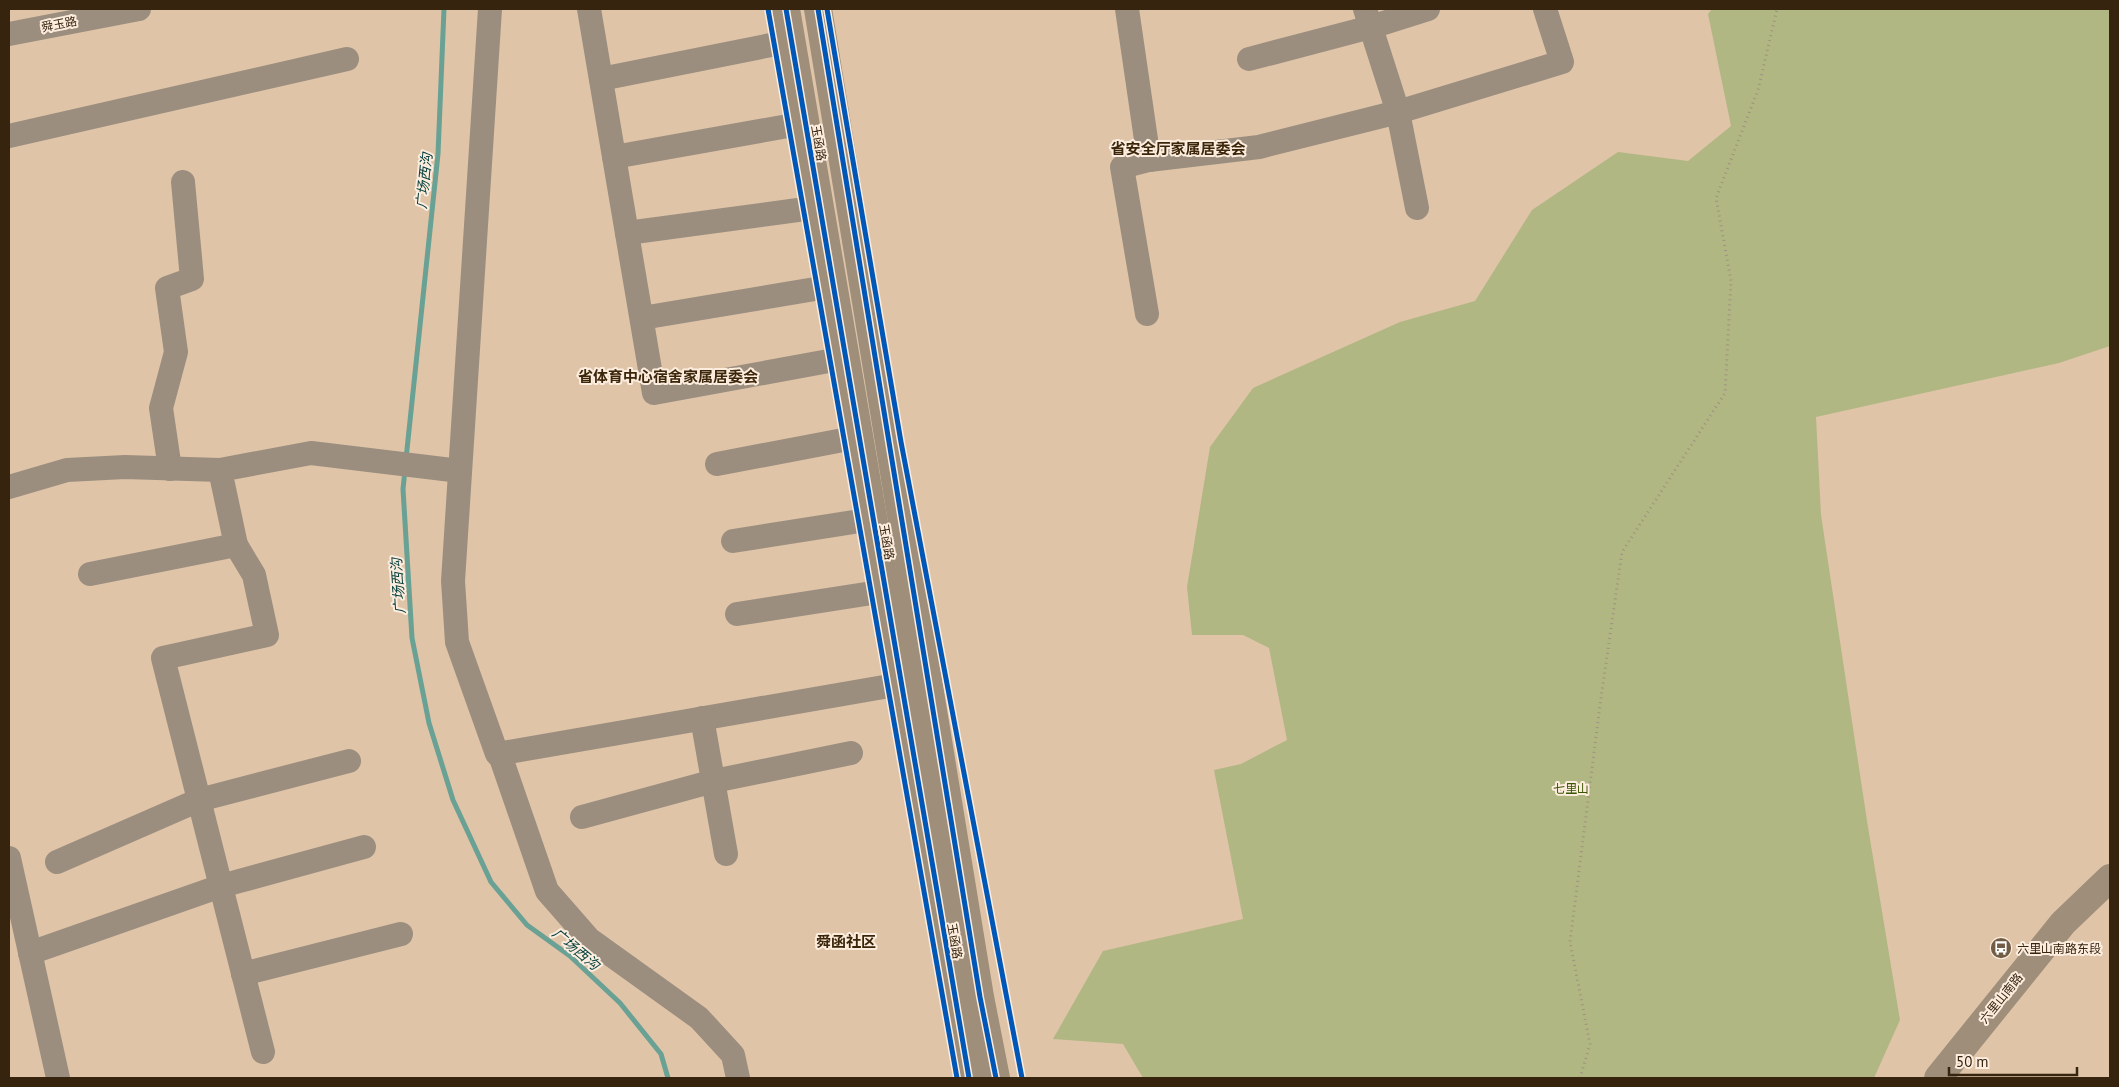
<svg xmlns="http://www.w3.org/2000/svg" width="2119" height="1087" font-family="'PT Sans','Noto Sans SC',sans-serif">
  <style>
    .forest { fill: #b1b782 }
    .lines { fill: none; stroke-linecap: round; stroke-linejoin: round }
    .stream { stroke: #69a194; stroke-width: 5 }
    .path { stroke: #9f9181; stroke-width: 3; stroke-dasharray: 1 4; stroke-linecap: butt }
    .minor { stroke: #9b8e7f; stroke-width: 24 }
    .major { stroke: #9f8e7a; stroke-width: 28 }
    .cycleway-casing { stroke: #fcedde; stroke-width: 8 }
    .cycleway { stroke: #0057b8; stroke-width: 5 }
    .labels { text-anchor: middle; dominant-baseline: central; stroke-width: 4; stroke-linejoin: round; paint-order: stroke }
    .street-label { font-size: 12px; fill: #37240f; stroke: #fcedde }
    .park-label { font-size: 12px; fill: #395600; stroke: #fcedde }
    .poi-label { font-size: 12px; fill: #37240f; stroke: #fcedde; text-anchor: start }
    .water-label { font-size: 14px; font-style: italic; fill: #07403d; stroke: #fcedde }
    .quarter-label { font-size: 15px; font-weight: bold; fill: #3c260b; stroke: #fcedde }
  </style>
  <rect width="100%" height="100%" fill="#dfc4a8"/>
  <!-- forest -->
  <path class="forest" d="M 1712,9 L 2110,9 L 2110,346 L 2059,363 L 1816,417 L 1821,515 L 1867,821 L 1900,1020 L 1874,1078 L 1143,1078 L 1123,1044 L 1053,1039 L 1103,951 L 1243,919 L 1214,770 L 1241,764 L 1287,740 L 1269,648 L 1243,635 L 1192,635 L 1187,587 L 1210,447 L 1253,388 L 1400,322 L 1475,301 L 1532,210 L 1618,152 L 1688,161 L 1731,126 L 1708,14 Z"/>
  <g class="lines">
    <!-- stream -->
    <g class="stream">
      <path d="M 406,459 L 438,154 L 444,9"/>
      <path d="M 405,470 L 403,489 L 412,638 L 429,723 L 453,800 L 491,882 L 527,925 L 570,956 L 620,1003 L 661,1054 L 668,1078"/>
    </g>
    <!-- path -->
    <path class="path" d="M 1580,1078 L 1590,1044 L 1570,942 L 1600,705 L 1622,552 L 1725,393 L 1731,281 L 1716,198 L 1758,90 L 1777,9"/>
    <!-- minor -->
    <g class="minor">
      <path d="M 490,9 L 453,581 L 457,642 L 497,754 L 901,684"/>
      <path d="M 589,9 L 654,393 L 845,358"/>
      <path d="M 1127,9 L 1149,160"/>
      <path d="M 1365,9 L 1398,112 L 1417,208"/>
      <path d="M 9,34 L 139,9"/>
      <path d="M 1249,59 L 1371,27 L 1428,9"/>
      <path d="M 601,79 L 791,41"/>
      <path d="M 9,136 L 347,59"/>
      <path d="M 614,157 L 805,123"/>
      <path d="M 627,233 L 820,207"/>
      <path d="M 1147,314 L 1122,167 L 1149,160 L 1259,147 L 1398,112 L 1562,62 L 1545,9"/>
      <path d="M 642,318 L 833,286"/>
      <path d="M 717,464 L 859,437"/>
      <path d="M 170,469 L 161,408 L 176,352 L 167,288 L 192,279 L 183,182"/>
      <path d="M 9,487 L 67,470 L 125,467 L 220,470"/>
      <path d="M 733,541 L 873,519"/>
      <path d="M 236,545 L 254,575 L 267,635 L 163,658 L 263,1052"/>
      <path d="M 90,574 L 236,545 L 220,470 L 311,453 L 460,471"/>
      <path d="M 737,614 L 885,591"/>
      <path d="M 702,718 L 726,854"/>
      <path d="M 501,758 L 547,891 L 589,939 L 699,1018 L 733,1055 L 738,1078"/>
      <path d="M 582,817 L 714,781 L 851,753"/>
      <path d="M 9,858 L 58,1078"/>
      <path d="M 57,862 L 199,800 L 349,761"/>
      <path d="M 30,953 L 221,886 L 364,847"/>
      <path d="M 243,974 L 401,934"/>
    </g>
    <!-- major -->
    <g class="major">
      <path d="M 786,9 L 969,1078"/>
      <path d="M 818,9 L 980,997 L 996,1078"/>
      <path d="M 1938,1078 L 2063,923 L 2110,878"/>
    </g>
    <!-- cycleway casing -->
    <g class="cycleway-casing">
      <g id="cycleway">
        <path d="M 768,9 L 957,1078"/>
        <path d="M 786,9 L 969,1078"/>
        <path d="M 818,9 L 980,997 L 996,1078"/>
        <path d="M 827,9 L 901,442 L 1022,1078"/>
      </g>
    </g>
    <!-- cycleway -->
    <use href="#cycleway" class="cycleway"/>
  </g>
  <!-- icons -->
  <defs>
    <g id="bus-disc" transform="scale(1.125)"><circle r="9.5" fill="#725c45" stroke="#fcedde"/><path d="M-5-6H5V4H4V6H2V4H-2V6H-4V4H-5ZM-3.5-4V0h7V-4ZM-3.5 1.2v1.5H-2V1.2ZM2 1.2v1.5H3.5V1.2Z" fill="#fff"/></g>
  </defs>
  <g fill-rule="evenodd">
    <use href="#bus-disc" x="2001" y="948"/>
  </g>
  <g class="labels">
    <!-- street labels -->
    <g class="street-label">
      <text transform="translate(59 24) rotate(-11)">舜玉路</text>
      <text transform="translate(819 143) rotate(80)">玉函路</text>
      <text transform="translate(887 542) rotate(80)">玉函路</text>
      <text transform="translate(955 941) rotate(80)">玉函路</text>
      <text transform="translate(2001 998) rotate(-51)">六里山南路</text>
    </g>
    <!-- park labels -->
    <g class="park-label">
      <text x="1571" y="788">七里山</text>
    </g>
    <!-- poi labels -->
    <g class="poi-label">
      <text x="2017" y="948">六里山南路东段</text>
    </g>
    <!-- water labels -->
    <g class="water-label">
      <text transform="translate(424 181) rotate(-84)">广场西沟</text>
      <text transform="translate(398 586) rotate(-94)">广场西沟</text>
      <text transform="translate(576 949) rotate(40)">广场西沟</text>
    </g>
    <!-- quarter labels -->
    <g class="quarter-label">
      <text x="1178" y="148">省安全厅家属居委会</text>
      <text x="668" y="376">省体育中心宿舍家属居委会</text>
      <text x="846" y="941">舜函社区</text>
    </g>
  </g>
  <!-- border -->
  <rect width="2119" height="1087" fill="none" stroke="#37240f" stroke-width="20"/>
  <!-- scale -->
  <path d="M1949 1067v8h128v-8" fill="none" stroke="#37240f" stroke-width="2.5"/>
  <text x="1956" y="1067" font-size="15" fill="#37240f" stroke="#fcedde" stroke-width="4" paint-order="stroke">50 m</text>
</svg>
